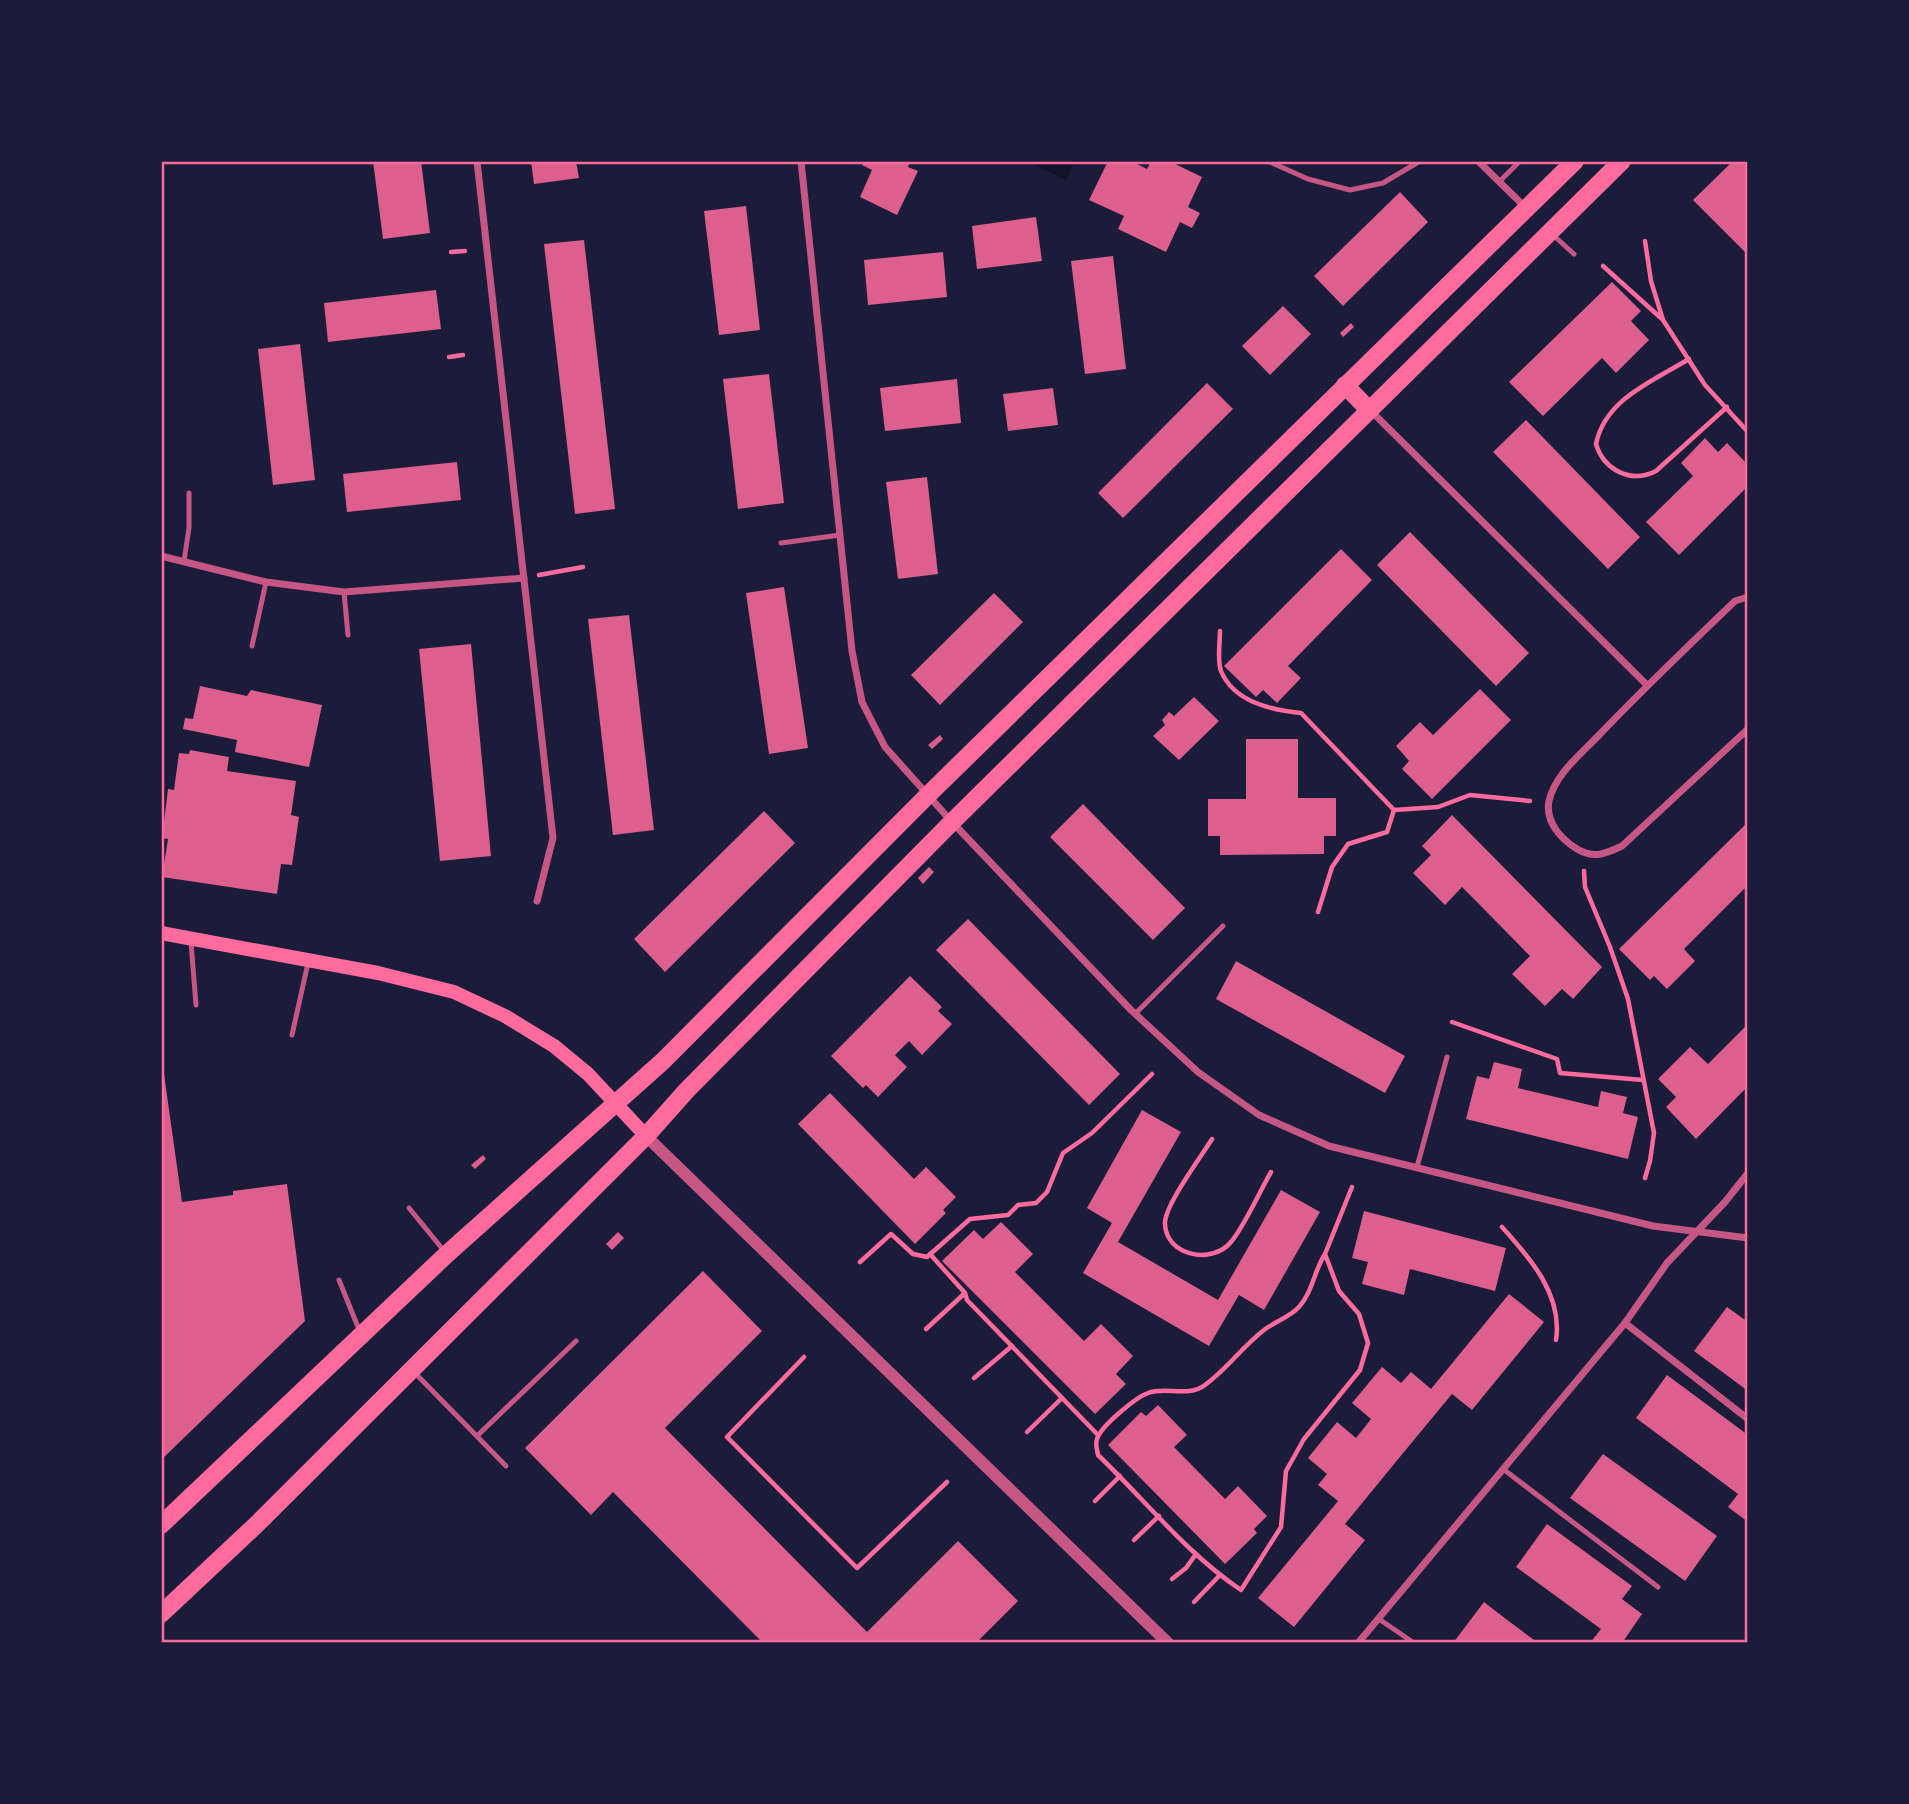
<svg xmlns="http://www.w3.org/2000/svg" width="1909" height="1804" font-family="Merriweather,serif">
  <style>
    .water { fill: #12122b }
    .building { fill: #dd5f8e }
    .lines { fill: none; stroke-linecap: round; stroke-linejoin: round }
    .path { stroke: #ff6b9d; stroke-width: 4.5 }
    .service { stroke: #c65784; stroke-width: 5 }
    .minor { stroke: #c65784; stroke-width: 7 }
    .tertiary { stroke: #c65784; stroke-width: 12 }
    .secondary { stroke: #ff6b9d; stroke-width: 14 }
    .primary { stroke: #ff6b9d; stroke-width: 18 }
    .neatline { fill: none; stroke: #ff6b9d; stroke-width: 2.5 }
  </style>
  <rect width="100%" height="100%" fill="#1b1b3a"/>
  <!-- water -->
  <path class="water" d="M 1027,161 L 1075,161 L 1066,180 Z"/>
  <!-- building -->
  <g class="building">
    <path d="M 373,161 L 421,161 L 430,233 L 383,239 Z"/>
    <path d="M 531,161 L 576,161 L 579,178 L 534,184 Z"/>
    <path d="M 864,161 L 910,161 L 908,167 L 918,171 L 897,215 L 860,197 L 872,170 L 862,165 Z"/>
    <path d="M 1108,161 L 1131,161 L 1147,169 L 1151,161 L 1169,161 L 1202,177 L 1188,207 L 1200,213 L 1192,228 L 1180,222 L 1166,252 L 1118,229 L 1124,216 L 1089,200 Z"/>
    <path d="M 1733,161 L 1748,162 L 1748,255 L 1693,200 Z"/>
    <path d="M 1400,192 L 1428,222 L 1343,306 L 1314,276 Z"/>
    <path d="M 746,206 L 760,330 L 719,335 L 704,211 Z"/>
    <path d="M 1036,217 L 1042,261 L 977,269 L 972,226 Z"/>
    <path d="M 584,240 L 615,509 L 575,514 L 544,244 Z"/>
    <path d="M 943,252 L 947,297 L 868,305 L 864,260 Z"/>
    <path d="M 1113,256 L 1126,369 L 1085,374 L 1071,261 Z"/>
    <path d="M 1612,282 L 1641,311 L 1631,321 L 1649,340 L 1616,373 L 1602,358 L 1543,416 L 1509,382 Z"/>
    <path d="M 436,290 L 441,329 L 328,342 L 324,303 Z"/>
    <path d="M 1283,306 L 1311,334 L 1270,375 L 1242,346 Z"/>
    <path d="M 1351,323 L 1354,327 L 1343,337 L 1340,333 Z"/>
    <path d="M 300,344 L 315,480 L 273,485 L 258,349 Z"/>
    <path d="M 769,374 L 784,503 L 738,509 L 723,379 Z"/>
    <path d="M 957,379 L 961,423 L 885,431 L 880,388 Z"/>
    <path d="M 1207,383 L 1233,409 L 1123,518 L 1098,493 Z"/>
    <path d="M 1053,388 L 1058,425 L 1008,431 L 1003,394 Z"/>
    <path d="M 1526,420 L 1640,537 L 1608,569 L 1493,452 Z"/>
    <path d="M 1705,438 L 1718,452 L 1727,443 L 1748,465 L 1748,486 L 1679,555 L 1646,522 L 1693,476 L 1681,463 Z"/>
    <path d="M 457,462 L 461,500 L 347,512 L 343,474 Z"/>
    <path d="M 927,477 L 938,574 L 898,579 L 886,482 Z"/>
    <path d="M 1410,532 L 1529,653 L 1496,686 L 1377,565 Z"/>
    <path d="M 1341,549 L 1372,580 L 1288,666 L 1301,678 L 1277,703 L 1263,690 L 1256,697 L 1224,666 Z"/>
    <path d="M 784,587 L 808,748 L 769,754 L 746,593 Z"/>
    <path d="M 994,593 L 1023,622 L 940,705 L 911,675 Z"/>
    <path d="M 629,615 L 654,830 L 613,835 L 588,619 Z"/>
    <path d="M 471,644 L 491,856 L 440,861 L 419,649 Z"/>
    <path d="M 200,686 L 247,696 L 251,690 L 322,705 L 309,767 L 235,752 L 237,740 L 183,729 L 185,718 L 193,719 Z"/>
    <path d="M 1480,689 L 1511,720 L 1432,799 L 1402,769 L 1409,761 L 1396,746 L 1420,722 L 1433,735 Z"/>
    <path d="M 1194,697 L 1219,721 L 1179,760 L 1153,736 L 1165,725 L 1162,720 L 1169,712 L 1174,716 Z"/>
    <path d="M 940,735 L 943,739 L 932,749 L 928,745 Z"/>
    <path d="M 1246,739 L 1298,739 L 1298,798 L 1336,798 L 1336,836 L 1324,836 L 1324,854 L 1220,855 L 1220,836 L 1208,836 L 1208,799 L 1246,799 Z"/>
    <path d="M 190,750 L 229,757 L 227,771 L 296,781 L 291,815 L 299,817 L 292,865 L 281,864 L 277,894 L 162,877 L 168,839 L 162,838 L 168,789 L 174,790 L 179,753 L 189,754 Z"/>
    <path d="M 1083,804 L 1185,908 L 1153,940 L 1050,837 Z"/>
    <path d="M 764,811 L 795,843 L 665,972 L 634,939 Z"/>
    <path d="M 1452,815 L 1602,967 L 1573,999 L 1562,989 L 1545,1006 L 1512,974 L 1530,956 L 1477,902 L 1462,887 L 1445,905 L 1413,873 L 1431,855 L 1422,846 Z"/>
    <path d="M 1748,822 L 1748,885 L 1684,949 L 1695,961 L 1667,989 L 1654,976 L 1650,980 L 1619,949 Z"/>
    <path d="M 929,867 L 934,872 L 923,884 L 918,878 Z"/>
    <path d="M 968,919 L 1120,1074 L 1089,1105 L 936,950 Z"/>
    <path d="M 1236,961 L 1405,1056 L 1385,1093 L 1216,999 Z"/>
    <path d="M 910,976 L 942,1007 L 938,1011 L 952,1024 L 922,1055 L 909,1041 L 895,1055 L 907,1067 L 878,1097 L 866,1085 L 863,1088 L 831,1056 Z"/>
    <path d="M 1748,1024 L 1748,1086 L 1696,1139 L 1666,1107 L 1676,1097 L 1658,1079 L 1690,1047 L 1708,1064 Z"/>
    <path d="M 161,1053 L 182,1202 L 233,1195 L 233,1191 L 287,1184 L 305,1321 L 161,1460 Z"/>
    <path d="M 1494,1062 L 1522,1069 L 1518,1088 L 1598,1107 L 1601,1091 L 1627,1097 L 1623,1113 L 1638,1117 L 1628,1159 L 1466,1119 L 1477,1076 L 1489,1079 Z"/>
    <path d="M 830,1093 L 914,1179 L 926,1167 L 956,1197 L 943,1210 L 946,1213 L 915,1244 L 798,1124 Z"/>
    <path d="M 1142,1110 L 1181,1132 L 1118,1242 L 1218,1300 L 1281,1190 L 1320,1212 L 1264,1310 L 1239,1295 L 1209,1346 L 1083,1273 L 1112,1223 L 1087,1208 Z"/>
    <path d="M 483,1155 L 486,1159 L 475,1169 L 471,1165 Z"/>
    <path d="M 1364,1211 L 1506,1248 L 1495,1291 L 1410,1269 L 1404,1295 L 1362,1284 L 1368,1262 L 1352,1258 Z"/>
    <path d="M 1001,1222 L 1033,1254 L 1015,1272 L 1084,1341 L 1101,1324 L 1133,1356 L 1116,1374 L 1126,1384 L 1095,1414 L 942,1261 L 974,1230 L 983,1239 Z"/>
    <path d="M 618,1232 L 624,1238 L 612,1250 L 606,1244 Z"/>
    <path d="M 703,1271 L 762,1331 L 665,1428 L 867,1632 L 958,1541 L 1018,1601 L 976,1643 L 763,1643 L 613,1492 L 591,1515 L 525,1448 Z"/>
    <path d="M 1509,1294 L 1544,1322 L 1472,1410 L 1452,1394 L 1399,1458 L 1345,1524 L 1365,1540 L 1294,1627 L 1258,1598 L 1338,1501 L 1318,1485 L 1327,1474 L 1308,1458 L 1337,1422 L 1356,1438 L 1364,1428 L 1371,1419 L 1352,1403 L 1382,1367 L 1401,1383 L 1411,1372 L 1431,1389 Z"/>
    <path d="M 1727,1307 L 1748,1322 L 1748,1391 L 1694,1351 Z"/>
    <path d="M 1667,1375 L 1748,1435 L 1748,1522 L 1728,1507 L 1738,1494 L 1636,1418 Z"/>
    <path d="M 1158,1405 L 1187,1435 L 1174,1447 L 1225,1499 L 1238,1486 L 1267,1516 L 1254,1529 L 1257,1533 L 1225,1564 L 1108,1445 L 1141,1412 L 1146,1416 Z"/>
    <path d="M 1603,1454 L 1717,1536 L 1685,1581 L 1570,1498 Z"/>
    <path d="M 1547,1524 L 1632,1586 L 1622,1599 L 1642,1614 L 1622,1643 L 1590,1643 L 1601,1629 L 1516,1567 Z"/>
    <path d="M 1484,1602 L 1502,1616 L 1538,1643 L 1453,1643 Z"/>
  </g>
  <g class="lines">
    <!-- path -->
    <g class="path">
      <path d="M 1645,241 L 1651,281 L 1663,320 L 1705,385 L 1748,432"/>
      <path d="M 451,252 L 465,251"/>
      <path d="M 1603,266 L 1662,319"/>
      <path d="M 449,357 L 463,355"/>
      <path d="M 1689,359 C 1653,381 1605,399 1596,444 C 1604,470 1631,484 1656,471 L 1727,407"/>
      <path d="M 539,575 L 583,567"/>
      <path d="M 1220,631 C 1220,643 1217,661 1221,671 C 1234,702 1271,710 1301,713 L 1394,810"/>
      <path d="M 1584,871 L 1585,887 L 1610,947 L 1628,999 L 1654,1133 L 1650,1161 L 1645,1178"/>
      <path d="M 1318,912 L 1332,867 L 1348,844 L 1387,832 L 1394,810 L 1438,807 L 1470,795 L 1530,801"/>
      <path d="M 1452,1022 L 1557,1059 L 1560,1073 L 1643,1080"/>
      <path d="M 1212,1139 C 1201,1157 1164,1206 1165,1224 C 1166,1256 1212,1265 1231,1242 C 1244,1227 1260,1191 1271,1172"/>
      <path d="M 1502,1227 C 1530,1258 1563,1295 1556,1340"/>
      <path d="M 930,1254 L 965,1293 L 967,1300 L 1098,1435"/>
      <path d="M 1325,1254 L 1339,1291 L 1359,1314 L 1368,1343 L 1360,1370 L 1304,1439 L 1286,1471 L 1281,1527 L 1241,1590 C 1186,1553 1145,1500 1098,1455 C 1097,1449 1095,1444 1097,1439 C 1101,1426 1135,1398 1148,1393 C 1166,1386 1188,1398 1205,1385 C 1227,1369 1242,1347 1264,1330 C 1274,1322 1290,1317 1299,1307 C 1313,1291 1314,1271 1325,1254 L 1352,1187"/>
      <path d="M 860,1262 L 891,1234 L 913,1254 L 927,1257 L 970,1219 L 1008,1215 L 1018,1205 L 1036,1203 L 1047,1192 L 1063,1153 L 1092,1133 L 1152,1074"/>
      <path d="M 926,1329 L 965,1293"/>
      <path d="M 804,1357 L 727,1437 L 857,1568 L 947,1482"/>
      <path d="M 974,1378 L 1012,1346"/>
      <path d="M 1027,1432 L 1062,1398"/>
      <path d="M 1095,1501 L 1120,1476"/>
      <path d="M 1134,1540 L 1159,1516"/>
      <path d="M 1172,1579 L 1186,1568 L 1196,1554"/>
      <path d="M 1194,1602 L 1219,1576"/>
    </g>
    <!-- service -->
    <g class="service">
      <path d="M 1268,161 L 1308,179 L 1350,190 L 1383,183 L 1420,161"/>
      <path d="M 1499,182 L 1520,161"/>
      <path d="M 1553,235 L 1574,254"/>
      <path d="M 781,543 L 840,535"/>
      <path d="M 184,561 L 189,528 L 189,493"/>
      <path d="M 344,592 L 348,635"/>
      <path d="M 252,646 L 266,582"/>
      <path d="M 191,942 L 196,1005"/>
      <path d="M 1135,1014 L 1223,926"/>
      <path d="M 292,1035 L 308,963"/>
      <path d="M 1417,1167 L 1447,1057"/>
      <path d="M 409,1208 L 445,1252"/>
      <path d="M 339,1280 L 360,1332"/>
      <path d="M 413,1371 L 506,1466"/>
      <path d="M 477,1436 L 576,1341"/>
      <path d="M 1503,1469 L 1658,1587"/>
      <path d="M 1379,1619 L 1414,1643"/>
    </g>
    <!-- minor -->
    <g class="minor">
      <path d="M 477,161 L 553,838 L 537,901"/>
      <path d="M 801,161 L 852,651 L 862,702 L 885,747 L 952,822 L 1131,1010 L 1198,1072 L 1259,1115 L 1329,1146 L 1653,1226 L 1748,1238"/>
      <path d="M 1478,161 L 1525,207"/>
      <path d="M 1370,410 L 1647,685"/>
      <path d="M 161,556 L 266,582 L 344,592 L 524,578"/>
      <path d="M 1748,597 L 1735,601 C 1689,645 1644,688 1600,734 C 1582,753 1555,774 1549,801 C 1545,822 1561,839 1577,849 C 1594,859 1605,854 1622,846 L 1748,729"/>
      <path d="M 1625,1323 L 1748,1419"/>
      <path d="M 1358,1643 L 1625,1323 L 1667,1263 L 1725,1202 L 1748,1173"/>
    </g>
    <!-- tertiary -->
    <path class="tertiary" d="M 646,1136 L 1168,1643"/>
    <!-- secondary -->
    <path class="secondary" d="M 161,933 L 378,973 L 454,992 L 505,1016 L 554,1046 L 588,1074 L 646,1136"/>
    <!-- primary -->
    <g class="primary">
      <path d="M 1345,385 L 1369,410"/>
      <path d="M 161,1525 L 447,1254 L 663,1061 L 928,795 L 1575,161"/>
      <path d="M 161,1614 L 257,1524 L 646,1136 L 687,1090 L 952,822 L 1622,161"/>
    </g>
  </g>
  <!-- border -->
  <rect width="1909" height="1804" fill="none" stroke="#1b1b3a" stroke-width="326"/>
  <rect x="163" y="163" width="1583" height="1478" class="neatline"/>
</svg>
